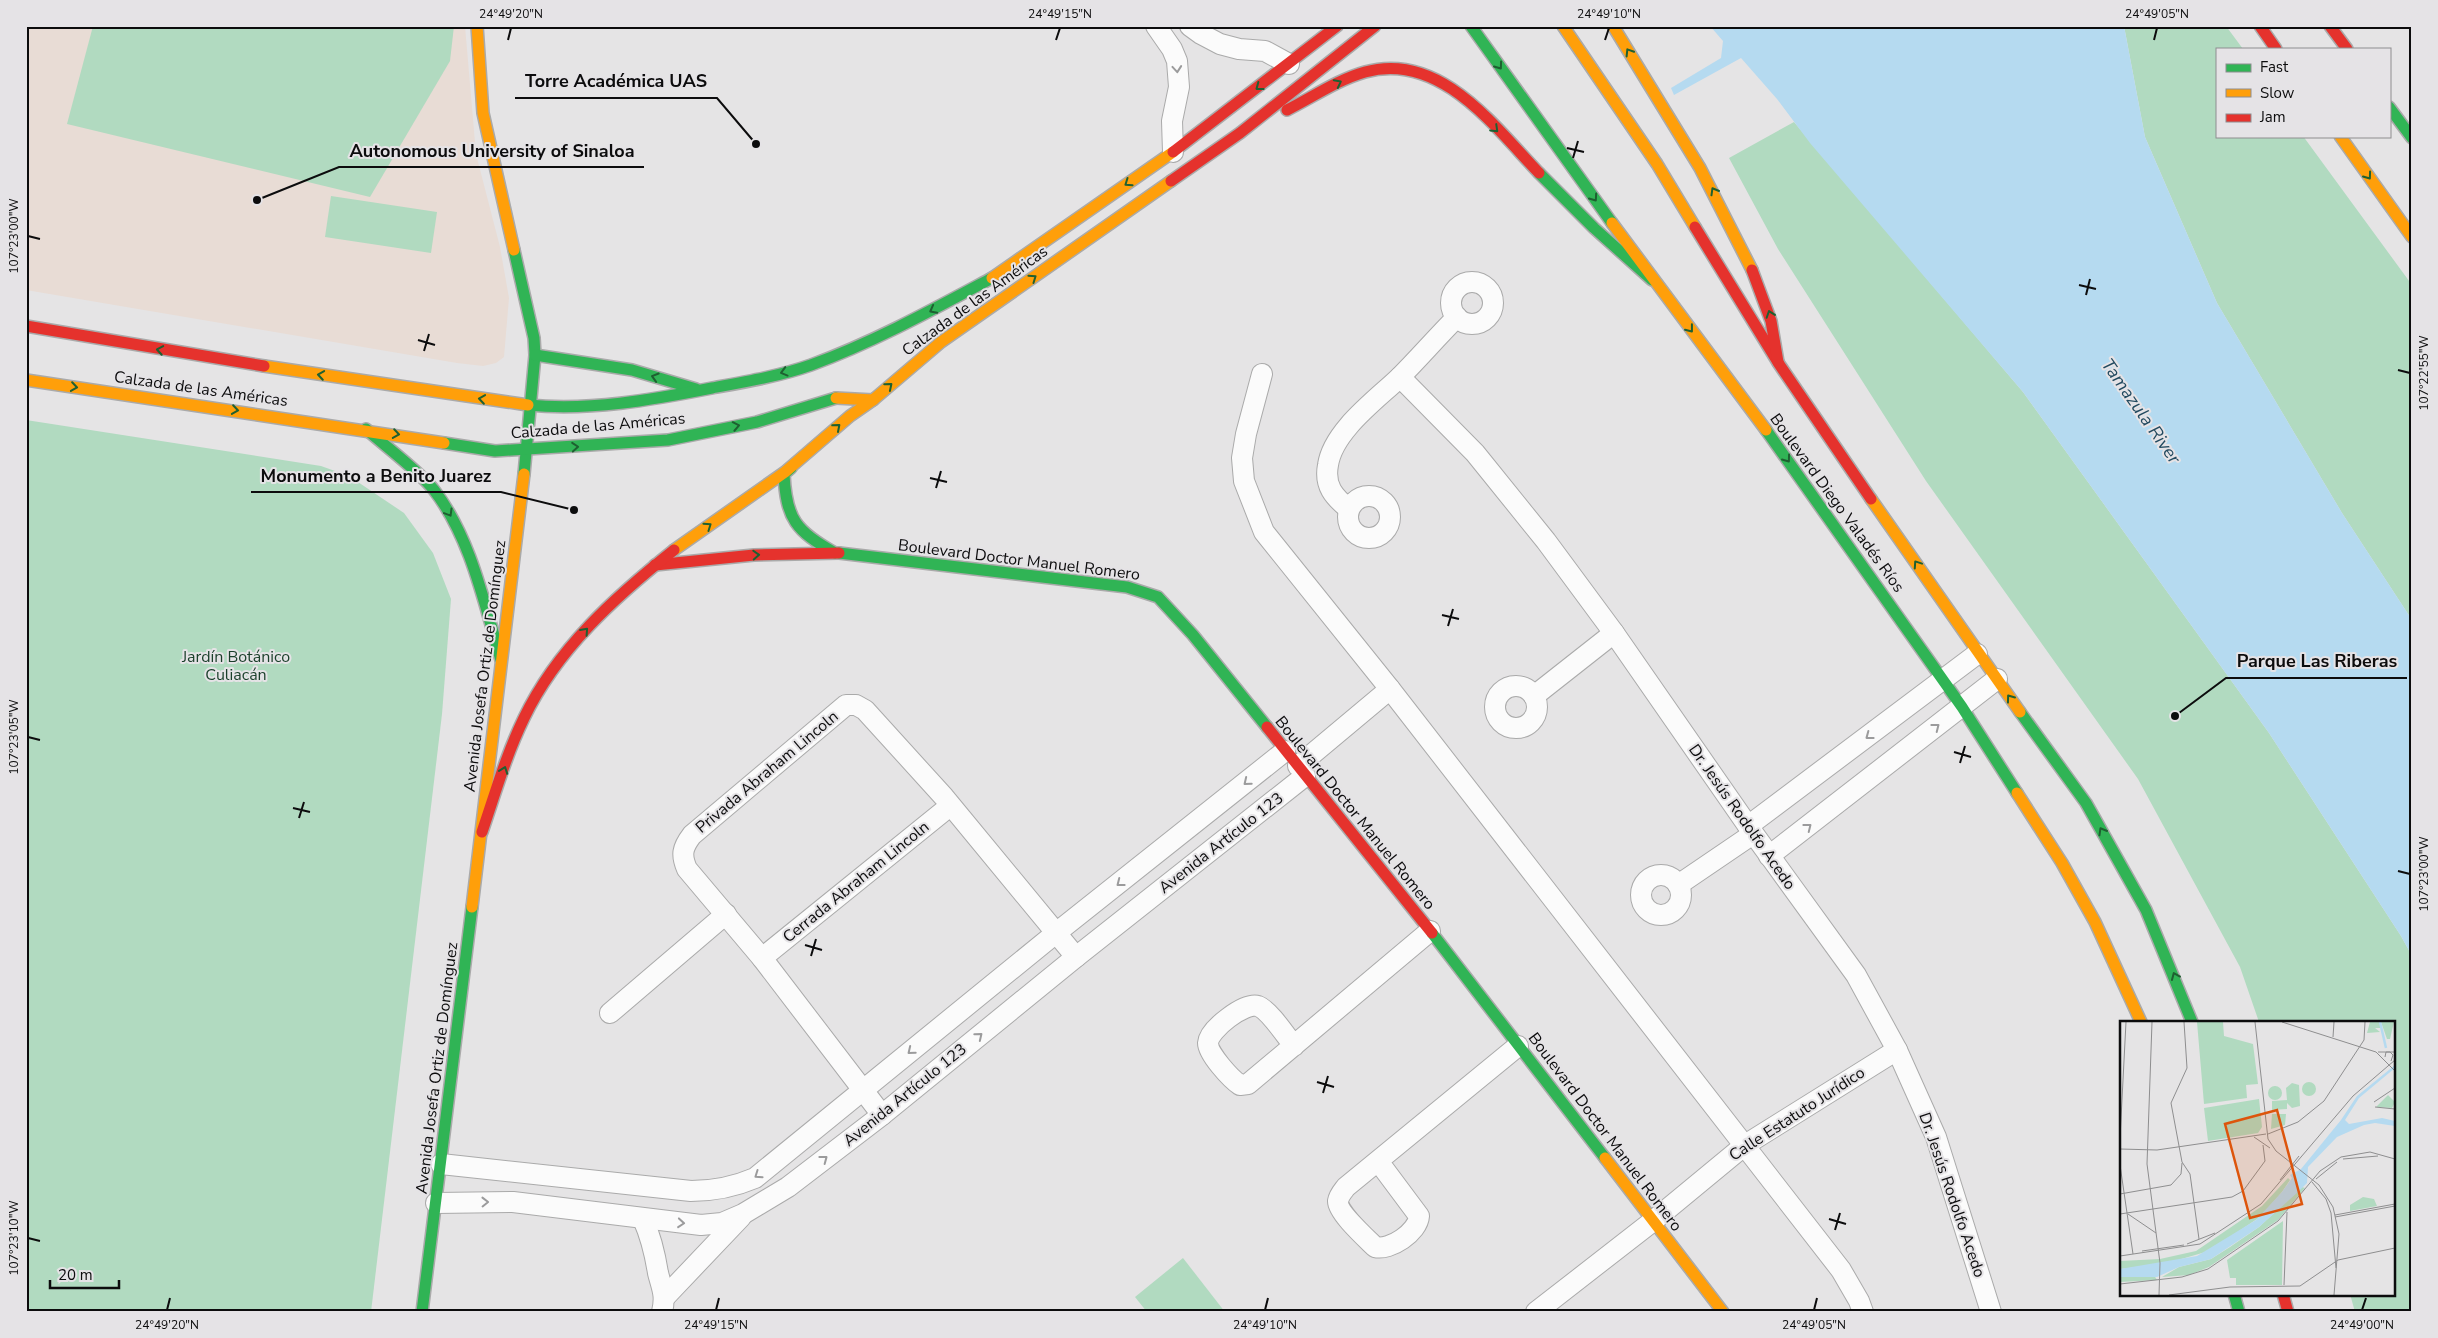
<svg xmlns="http://www.w3.org/2000/svg" width="2438" height="1338" font-family="'Nunito Sans',sans-serif">
  <style>
    .education { fill: #e8dcd5 }
    .green { fill: #b1dac0 }
    .water { fill: #b5daf0 }
    .lines { fill: none; stroke-linecap: round; stroke-linejoin: round }
    .street-casing { stroke: #aaa; stroke-width: 22 }
    .fast-casing { stroke: #aaa; stroke-width: 14 }
    .slow-casing { stroke: #aaa; stroke-width: 14 }
    .jam-casing { stroke: #aaa; stroke-width: 14 }
    .street { stroke: #fbfbfb; stroke-width: 20 }
    .fast { stroke: #30b455; stroke-width: 11 }
    .slow { stroke: #ff9f0a; stroke-width: 11 }
    .jam { stroke: #e5322d; stroke-width: 11 }
    .oneway { stroke: #1e6031 }
    .oneway2 { stroke: #9b9b9c }
    .ticks { fill: none; stroke: #0c0c0d; stroke-width: 2 }
    .labels { text-anchor: middle; dominant-baseline: central; stroke-width: 4; stroke-linejoin: round; paint-order: stroke }
    .street-label { font-size: 16px; fill: #0c0c0d; stroke: #e5e3e6 }
    .park-label { font-size: 16px; fill: #1a3f2a; stroke: #e5e3e6 }
    .water-label { font-size: 18px; font-style: italic; fill: #21495f; stroke: #e5e3e6 }
    .inset-river { fill: none; stroke: #b5daf0; stroke-width: 2.5 }
    .inset-road { fill: none; stroke: #8e8e8f; stroke-width: 1 }
    .view { fill: #dd550c; fill-opacity: 0.15; stroke: #dd550c; stroke-width: 2.5 }
    .inset-edge { fill: none; stroke: #0c0c0d; stroke-width: 2.5 }
    .leader { fill: none; stroke: #0c0c0d; stroke-width: 2 }
    .callout-dot { fill: #0c0c0d; stroke: #e5e3e6; stroke-width: 2 }
    .callout-label { font-size: 18px; text-anchor: middle; font-weight: bold; fill: #0c0c0d; stroke: #e5e3e6; stroke-width: 4; stroke-linejoin: round; paint-order: stroke }
    .neatline { fill: none; stroke: #0c0c0d; stroke-width: 2 }
    .ticks-label { font-size: 12px; text-anchor: middle; fill: #0c0c0d }
  </style>
  <rect width="100%" height="100%" fill="#e5e4e5"/>
  <!-- education -->
  <path class="education" d="M 26,26 L 465,26 L 476,154 L 500,247 L 509,298 L 504,357 L 496,363 L 483,366 L 457,363 L 26,290 Z"/>
  <!-- green -->
  <g class="green">
    <path d="M 93,26 L 454,26 L 450,61 L 370,197 L 67,124 Z"/>
    <path d="M 2124,26 L 2226,26 L 2243,49 L 2217,49 L 2217,136 L 2303,136 L 2412,285 L 2412,620 L 2342,513 L 2217,303 L 2145,137 Z"/>
    <path d="M 1794,122 L 2023,392 L 2269,733 L 2401,936 L 2412,956 L 2412,1312 L 2355,1312 L 2350,1294 L 2394,1294 L 2394,1022 L 2259,1022 L 2240,967 L 2138,779 L 1926,481 L 1778,249 L 1729,158 Z"/>
    <path d="M 331,196 L 437,212 L 431,253 L 325,237 Z"/>
    <path d="M 26,420 L 321,466 L 349,476 L 404,513 L 433,553 L 451,599 L 442,714 L 371,1312 L 26,1312 Z"/>
    <path d="M 1183,1258 L 1225,1312 L 1147,1312 L 1135,1297 Z"/>
  </g>
  <!-- water -->
  <path class="water" d="M 1710,26 L 2124,26 L 2145,137 L 2217,303 L 2342,513 L 2412,620 L 2412,956 L 2401,936 L 2269,733 L 2023,392 L 1810,143 L 1777,99 L 1741,58 L 1674,95 L 1671,88 L 1721,58 L 1723,41 Z"/>
  <g class="lines">
    <!-- street casing -->
    <g class="street-casing">
      <g id="street">
        <path d="M 1156,26 L 1172,49 L 1177,61 L 1179,87 L 1172,121 L 1173,152"/>
        <path d="M 1190,26 L 1201,34 L 1220,44 L 1239,49 L 1265,51 L 1289,64"/>
        <circle cx="1472" cy="303" r="21"/>
        <path d="M 1262,374 L 1246,434 L 1242,458 L 1244,481 L 1264,532 L 1390,689 L 1841,1270 L 1859,1301 L 1863,1312"/>
        <path d="M 1400,377 L 1475,453 L 1546,541 L 1614,633 L 1748,826 L 1856,975 L 1897,1050 L 1936,1137 L 1991,1312"/>
        <circle cx="1369" cy="517" r="21"/>
        <path d="M 1349,509 C 1334,497 1324,486 1328,465 C 1333,431 1376,400 1399,378 C 1419,358 1437,337 1457,317"/>
        <circle cx="1516" cy="707" r="21"/>
        <path d="M 1534,696 L 1614,633"/>
        <path d="M 1298,766 L 1390,689"/>
        <path d="M 1748,826 L 1977,654"/>
        <path d="M 1769,856 L 1997,679"/>
        <circle cx="1661" cy="895" r="20"/>
        <path d="M 1678,885 L 1753,834"/>
        <path d="M 762,958 L 950,806"/>
        <path d="M 610,1013 L 726,914"/>
        <path d="M 1294,1046 C 1286,1036 1269,1010 1258,1006 C 1245,1002 1209,1029 1208,1043 C 1208,1054 1231,1079 1240,1085 L 1248,1084 L 1430,931"/>
        <path d="M 882,1115 L 762,958 L 687,869 C 681,855 682,848 692,835 L 846,705 L 856,705 L 865,710 L 944,797 L 1076,957"/>
        <path d="M 1378,1161 L 1419,1216 C 1418,1232 1390,1251 1375,1247 C 1367,1239 1337,1212 1338,1201 C 1339,1195 1343,1191 1346,1187 L 1518,1046"/>
        <path d="M 441,1164 L 691,1191 C 714,1191 734,1187 755,1178 L 1056,933 L 1285,751"/>
        <path d="M 436,1203 L 513,1202 L 701,1225 L 722,1223 L 743,1214 L 788,1187 L 882,1115 L 1076,957 L 1305,776"/>
        <path d="M 643,1219 C 651,1237 655,1254 658,1273 C 662,1289 666,1295 662,1312"/>
        <path d="M 665,1297 L 741,1217"/>
        <path d="M 1536,1312 L 1653,1221 L 1745,1145 L 1897,1050"/>
      </g>
    </g>
    <!-- fast casing -->
    <g class="fast-casing">
      <g id="fast">
        <path d="M 1471,26 L 1612,223"/>
        <path d="M 2389,107 L 2412,138"/>
        <path d="M 1539,173 L 1594,228 L 1652,280"/>
        <path d="M 514,250 L 534,338 L 535,355 L 524,474"/>
        <path d="M 535,355 L 632,370 L 696,389"/>
        <path d="M 528,405 C 590,411 651,400 712,388 C 745,382 780,376 811,365 C 874,342 934,309 992,278"/>
        <path d="M 366,429 C 385,446 419,471 434,490 C 471,538 484,603 501,660"/>
        <path d="M 1766,430 L 1962,707 L 2017,793"/>
        <path d="M 444,443 L 495,451 L 668,440 L 757,422 L 836,398"/>
        <path d="M 791,468 L 784,474 C 786,519 796,531 835,553"/>
        <path d="M 839,553 L 1127,587 L 1158,597 L 1193,635 L 1267,727"/>
        <path d="M 2020,712 L 2086,803 L 2146,910 L 2192,1022"/>
        <path d="M 1432,933 L 1605,1158"/>
        <path d="M 2234,1294 L 2239,1312"/>
        <path d="M 422,1312 L 472,907"/>
      </g>
    </g>
    <!-- slow casing -->
    <g class="slow-casing">
      <g id="slow">
        <path d="M 477,26 L 483,113 L 514,250"/>
        <path d="M 1563,26 L 1657,164 L 1695,227"/>
        <path d="M 1613,26 L 1700,168 L 1752,270"/>
        <path d="M 2340,136 L 2412,237"/>
        <path d="M 1612,223 L 1766,430"/>
        <path d="M 992,278 L 1173,152"/>
        <path d="M 264,366 L 528,405"/>
        <path d="M 26,380 L 444,443"/>
        <path d="M 836,398 L 873,400 L 941,342 L 1171,181"/>
        <path d="M 1871,499 L 2020,712"/>
        <path d="M 674,550 L 785,472 L 850,416 L 873,400"/>
        <path d="M 2017,793 L 2062,863 L 2095,922 L 2141,1022"/>
        <path d="M 472,907 L 524,474"/>
        <path d="M 1605,1158 L 1723,1312"/>
      </g>
    </g>
    <!-- jam casing -->
    <g class="jam-casing">
      <g id="jam">
        <path d="M 2260,26 L 2276,49"/>
        <path d="M 2330,26 L 2347,49"/>
        <path d="M 1287,110 C 1313,97 1337,80 1365,72 C 1440,51 1494,126 1539,173"/>
        <path d="M 1173,152 L 1337,26"/>
        <path d="M 1171,181 L 1240,133 L 1375,26"/>
        <path d="M 1695,227 L 1779,364 L 1871,499"/>
        <path d="M 1752,270 L 1771,321 L 1778,362"/>
        <path d="M 26,326 L 264,366"/>
        <path d="M 655,565 L 754,555 L 839,553"/>
        <path d="M 1267,727 L 1432,933"/>
        <path d="M 482,832 C 495,794 506,755 524,718 C 557,649 615,597 674,550"/>
        <path d="M 2283,1294 L 2288,1312"/>
      </g>
    </g>
    <!-- street -->
    <use href="#street" class="street"/>
    <!-- fast -->
    <use href="#fast" class="fast"/>
    <!-- slow -->
    <use href="#slow" class="slow"/>
    <!-- jam -->
    <use href="#jam" class="jam"/>
  </g>
  <!-- one-way arrows -->
  <defs><path id="oneway-chevron" d="M-2-3.5L2.5 0L-2 3.5" fill="none" stroke-width="1.6" stroke-linecap="round" stroke-linejoin="round" transform="scale(1.25)"/></defs>
  <g class="oneway">
    <use href="#oneway-chevron" transform="translate(1629 52) rotate(-122)"/>
    <use href="#oneway-chevron" transform="translate(1499 66) rotate(54)"/>
    <use href="#oneway-chevron" transform="translate(1338 83) rotate(-27)"/>
    <use href="#oneway-chevron" transform="translate(1259 87) rotate(143)"/>
    <use href="#oneway-chevron" transform="translate(1495 129) rotate(44)"/>
    <use href="#oneway-chevron" transform="translate(2368 176) rotate(54)"/>
    <use href="#oneway-chevron" transform="translate(1128 183) rotate(145)"/>
    <use href="#oneway-chevron" transform="translate(1714 191) rotate(-120)"/>
    <use href="#oneway-chevron" transform="translate(1594 198) rotate(55)"/>
    <use href="#oneway-chevron" transform="translate(1033 278) rotate(-35)"/>
    <use href="#oneway-chevron" transform="translate(933 310) rotate(152)"/>
    <use href="#oneway-chevron" transform="translate(1770 314) rotate(-109)"/>
    <use href="#oneway-chevron" transform="translate(1690 329) rotate(52)"/>
    <use href="#oneway-chevron" transform="translate(160 350) rotate(-170)"/>
    <use href="#oneway-chevron" transform="translate(784 372) rotate(165)"/>
    <use href="#oneway-chevron" transform="translate(321 375) rotate(-171)"/>
    <use href="#oneway-chevron" transform="translate(655 377) rotate(-163)"/>
    <use href="#oneway-chevron" transform="translate(889 386) rotate(-40)"/>
    <use href="#oneway-chevron" transform="translate(74 387) rotate(8)"/>
    <use href="#oneway-chevron" transform="translate(482 399) rotate(-172)"/>
    <use href="#oneway-chevron" transform="translate(235 410) rotate(8)"/>
    <use href="#oneway-chevron" transform="translate(736 426) rotate(-11)"/>
    <use href="#oneway-chevron" transform="translate(837 427) rotate(-41)"/>
    <use href="#oneway-chevron" transform="translate(396 434) rotate(9)"/>
    <use href="#oneway-chevron" transform="translate(575 447) rotate(-4)"/>
    <use href="#oneway-chevron" transform="translate(1787 459) rotate(54)"/>
    <use href="#oneway-chevron" transform="translate(449 513) rotate(59)"/>
    <use href="#oneway-chevron" transform="translate(708 526) rotate(-35)"/>
    <use href="#oneway-chevron" transform="translate(756 555) rotate(-3)"/>
    <use href="#oneway-chevron" transform="translate(1917 564) rotate(-124)"/>
    <use href="#oneway-chevron" transform="translate(585 631) rotate(-48)"/>
    <use href="#oneway-chevron" transform="translate(2010 698) rotate(-126)"/>
    <use href="#oneway-chevron" transform="translate(504 770) rotate(-70)"/>
    <use href="#oneway-chevron" transform="translate(2102 831) rotate(-120)"/>
    <use href="#oneway-chevron" transform="translate(2175 976) rotate(-113)"/>
  </g>
  <g class="oneway2">
    <use href="#oneway-chevron" transform="translate(1177 69) rotate(85)"/>
    <use href="#oneway-chevron" transform="translate(1936 727) rotate(-38)"/>
    <use href="#oneway-chevron" transform="translate(1869 736) rotate(143)"/>
    <use href="#oneway-chevron" transform="translate(1247 782) rotate(141)"/>
    <use href="#oneway-chevron" transform="translate(1808 827) rotate(-38)"/>
    <use href="#oneway-chevron" transform="translate(1120 883) rotate(142)"/>
    <use href="#oneway-chevron" transform="translate(979 1036) rotate(-39)"/>
    <use href="#oneway-chevron" transform="translate(911 1051) rotate(141)"/>
    <use href="#oneway-chevron" transform="translate(824 1159) rotate(-37)"/>
    <use href="#oneway-chevron" transform="translate(758 1175) rotate(145)"/>
    <use href="#oneway-chevron" transform="translate(485 1202) rotate(-1)"/>
    <use href="#oneway-chevron" transform="translate(681 1223) rotate(5)"/>
  </g>
  <!-- ticks -->
  <path class="ticks" d="M 508,40 L 511,28M 1056,40 L 1060,28M 1605,40 L 1609,28M 2154,40 L 2157,28M 1567,148 L 1584,152M 1573,158 L 1578,141M 28,236 L 40,239M 2079,285 L 2096,289M 2086,295 L 2090,279M 418,340 L 435,345M 424,351 L 429,334M 2398,370 L 2410,373M 930,478 L 947,482M 936,488 L 941,471M 1442,615 L 1459,619M 1448,626 L 1453,609M 28,737 L 40,740M 1954,752 L 1971,757M 1960,763 L 1965,746M 293,808 L 310,812M 299,818 L 304,802M 2398,871 L 2410,874M 805,945 L 822,950M 811,956 L 816,939M 1317,1082 L 1334,1087M 1323,1093 L 1328,1076M 1829,1219 L 1846,1224M 1835,1230 L 1840,1213M 28,1238 L 40,1241M 167,1310 L 170,1298M 716,1310 L 719,1298M 1265,1310 L 1268,1298M 1814,1310 L 1817,1298M 2362,1310 L 2366,1298"/>
  <g class="labels">
    <!-- street labels -->
    <g class="street-label">
      <text transform="translate(975 301) rotate(-36)">Calzada de las Américas</text>
      <text transform="translate(201 389) rotate(8)">Calzada de las Américas</text>
      <text transform="translate(598 426) rotate(-5)">Calzada de las Américas</text>
      <text transform="translate(1837 503) rotate(54)">Boulevard Diego Valadés Ríos</text>
      <text transform="translate(1019 560) rotate(7)">Boulevard Doctor Manuel Romero</text>
      <text transform="translate(485 666) rotate(-83)">Avenida Josefa Ortiz de Domínguez</text>
      <text transform="translate(767 772) rotate(-40)">Privada Abraham Lincoln</text>
      <text transform="translate(1355 813) rotate(51)">Boulevard Doctor Manuel Romero</text>
      <text transform="translate(1742 817) rotate(55)">Dr. Jesús Rodolfo Acedo</text>
      <text transform="translate(1221 843) rotate(-38)">Avenida Artículo 123</text>
      <text transform="translate(856 882) rotate(-39)">Cerrada Abraham Lincoln</text>
      <text transform="translate(437 1068) rotate(-83)">Avenida Josefa Ortiz de Domínguez</text>
      <text transform="translate(905 1095) rotate(-39)">Avenida Artículo 123</text>
      <text transform="translate(1797 1114) rotate(-33)">Calle Estatuto Jurídico</text>
      <text transform="translate(1605 1132) rotate(53)">Boulevard Doctor Manuel Romero</text>
      <text transform="translate(1952 1195) rotate(71)">Dr. Jesús Rodolfo Acedo</text>
    </g>
    <!-- park labels -->
    <g class="park-label">
      <text x="236" y="657">Jardín Botánico<tspan x="236" dy="18">Culiacán</tspan></text>
    </g>
    <!-- water labels -->
    <g class="water-label">
      <text transform="translate(2141 411) rotate(55)">Tamazula River</text>
    </g>
  </g>
  <!-- overview -->
  <g transform="translate(2120 1021)">
    <rect width="275" height="275" fill="#e5e4e5"/>
    <path d="M 77,1 L 103,1 L 104,15 L 133,23 L 138,63 L 126,64 L 127,77 L 84,83 ZM 250,1 L 260,1 L 261,7 L 255,7 L 260,11 L 247,12 ZM 261,1 L 274,1 L 270,18 L 267,18 ZM182 68a7 7 0 1 1 14 0a7 7 0 1 1-14 0ZM 172,62 L 179,64 L 180,85 L 172,87 L 167,82 L 167,88 L 152,89 L 152,80 L 167,79 L 166,67 ZM148 72a7 7 0 1 1 14 0a7 7 0 1 1-14 0ZM 268,74 L 275,81 L 272,87 L 256,86 ZM 139,78 L 142,106 L 138,112 L 88,120 L 84,87 ZM 152,93 L 166,93 L 165,104 L 151,108 ZM 168,157 L 170,159 L 162,171 L 140,196 L 89,230 L 44,243 L 0,248 L 0,240 L 40,238 L 76,230 L 142,185 ZM 182,166 L 185,167 L 158,199 L 89,246 L 69,254 L 42,256 L 59,246 L 91,238 L 110,226 L 139,206 ZM 243,176 L 254,178 L 257,185 L 230,190 L 230,184 ZM 163,200 L 162,264 L 116,264 L 116,257 L 110,257 L 107,239 ZM 34,254 L 37,259 L 0,261 L 0,256 Z" fill="#b1dac0"/>
    <path d="M 275,44 L 275,47 L 239,77 L 225,99 L 229,103 L 262,97 L 275,100 L 275,105 L 255,102 L 244,104 L 217,116 L 188,146 L 187,162 L 179,170 L 139,206 L 91,238 L 59,246 L 37,256 L 0,256 L 0,248 L 77,235 L 136,199 L 162,171 L 172,157 L 170,154 L 181,148 L 221,99 L 237,75 Z" fill="#b5daf0"/>
    <path class="inset-river" d="M 260,1 L 266,27"/>
    <path class="inset-road" d="M 32,1 L 27,143 L 40,242 L 39,274M 64,1 L 67,47 L 51,82 L 62,141 L 70,153 L 79,218M 135,1 L 148,118 L 156,130 L 199,164 L 213,186 L 219,213 L 214,274M 162,1 L 256,31 L 275,50M 213,16 L 214,1M 258,31 L 275,31M 265,36 L 266,31 L 270,31 L 273,34 L 271,40M 254,81 L 275,67M 255,86 L 275,88M 148,113 L 178,101 L 204,80 L 244,19 L 245,1M 134,116 L 150,127M 0,117 L 6,1M 0,128 L 37,129 L 146,113M 223,138 L 258,135M 0,144 L 13,233M 196,158 L 217,141M 160,159 L 179,135M 192,161 L 206,178 L 211,192 L 216,247M 0,173 L 51,164 L 61,153 L 62,142M 0,193 L 112,176 L 123,170 L 145,140 L 143,124M 8,193 L 36,212M 215,194 L 275,183M 215,196 L 275,185M 275,201 L 275,243M 67,223 L 95,212M 22,230 L 64,224M 0,235 L 80,223 L 141,183 L 233,75 L 275,39M 0,263 L 62,256 L 88,248 L 158,200 L 200,150 L 221,136 L 250,131 L 275,138M 164,264 L 167,191M 49,274 L 110,266 L 180,265 L 218,239 L 275,227"/>
    <path class="view" d="M 157,89 L 182,183 L 130,197 L 105,103 Z"/>
    <rect width="275" height="275" class="inset-edge"/>
  </g>
  <!-- callouts -->
  <path class="leader" d="M756 144L717 98H515M257 200L339 167H644M574 510L501 492H251M2175 716L2226 678H2407"/>
  <g class="callout-dot">
    <circle cx="756" cy="144" r="5"/>
    <circle cx="257" cy="200" r="5"/>
    <circle cx="574" cy="510" r="5"/>
    <circle cx="2175" cy="716" r="5"/>
  </g>
  <g class="callout-label">
    <text x="616" y="87">Torre Académica UAS</text>
    <text x="492" y="157">Autonomous University of Sinaloa</text>
    <text x="376" y="482">Monumento a Benito Juarez</text>
    <text x="2317" y="667">Parque Las Riberas</text>
  </g>
  <!-- border -->
  <rect width="2438" height="1338" fill="none" stroke="#e5e3e6" stroke-width="55"/>
  <!-- legend -->
  <rect x="2216" y="48" width="175" height="90" fill="#e5e3e6" stroke="#8e8d8f"/>
  <rect x="2226" y="64" width="25" height="8" fill="#30b455" stroke="#8e8d8f"/>
  <text x="2260" y="72" font-size="15" fill="#0c0c0d">Fast</text>
  <rect x="2226" y="89" width="25" height="8" fill="#ff9f0a" stroke="#8e8d8f"/>
  <text x="2260" y="98" font-size="15" fill="#0c0c0d">Slow</text>
  <rect x="2226" y="114" width="25" height="8" fill="#e5322d" stroke="#8e8d8f"/>
  <text x="2260" y="122" font-size="15" fill="#0c0c0d">Jam</text>
  <!-- scale -->
  <path d="M50 1280v8h69v-8" fill="none" stroke="#0c0c0d" stroke-width="2.5"/>
  <text x="58" y="1280" font-size="15" fill="#0c0c0d" stroke="#e5e3e6" stroke-width="4" paint-order="stroke">20 m</text>
  <rect x="28" y="28" width="2382" height="1282" class="neatline"/>
  <g class="ticks-label">
    <text x="511" y="18">24°49'20"N</text>
    <text x="1060" y="18">24°49'15"N</text>
    <text x="1609" y="18">24°49'10"N</text>
    <text x="2157" y="18">24°49'05"N</text>
    <text transform="translate(14 236) rotate(-90)" y="4">107°23'00"W</text>
    <text transform="translate(2424 373) rotate(-90)" y="4">107°22'55"W</text>
    <text transform="translate(14 737) rotate(-90)" y="4">107°23'05"W</text>
    <text transform="translate(2424 874) rotate(-90)" y="4">107°23'00"W</text>
    <text transform="translate(14 1238) rotate(-90)" y="4">107°23'10"W</text>
    <text x="167" y="1329">24°49'20"N</text>
    <text x="716" y="1329">24°49'15"N</text>
    <text x="1265" y="1329">24°49'10"N</text>
    <text x="1814" y="1329">24°49'05"N</text>
    <text x="2362" y="1329">24°49'00"N</text>
  </g>
</svg>
